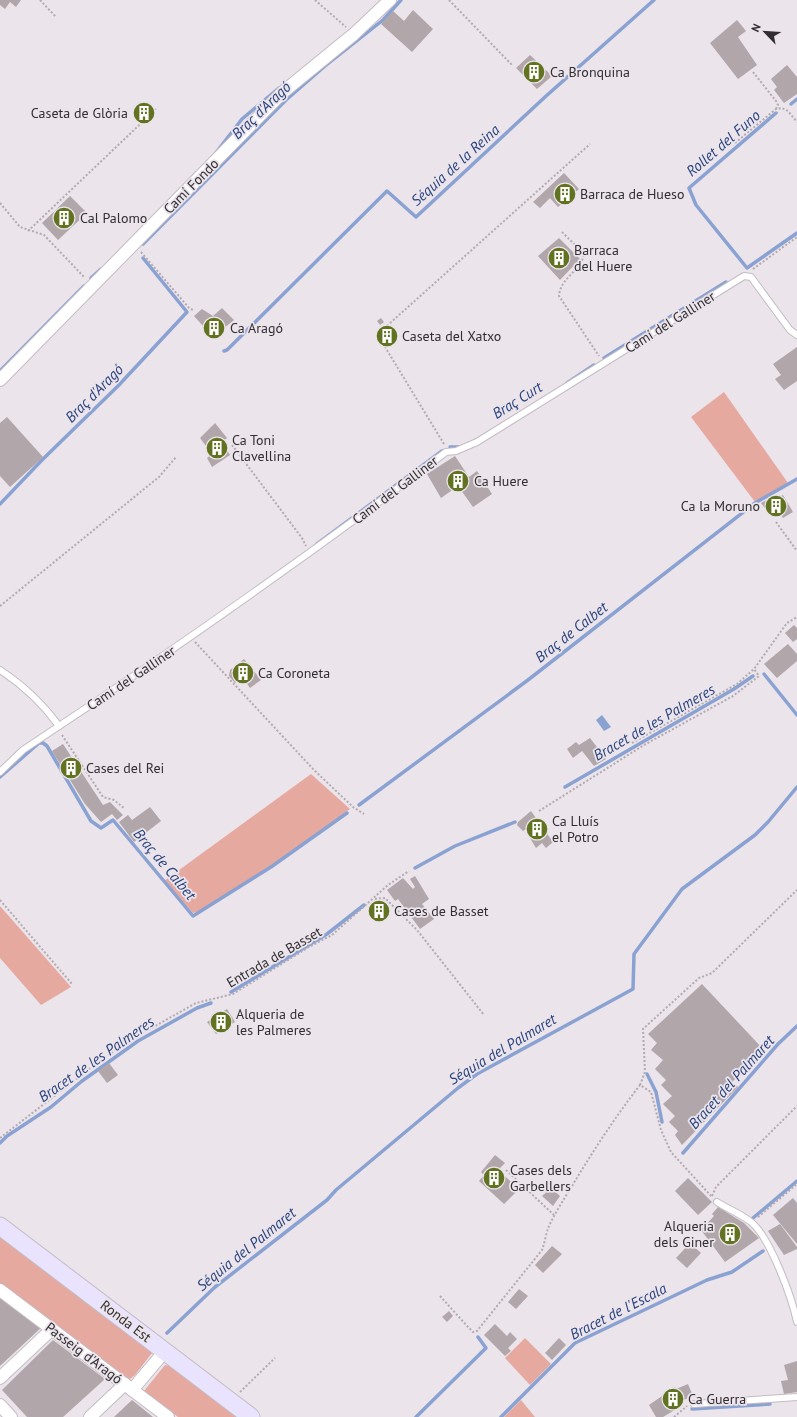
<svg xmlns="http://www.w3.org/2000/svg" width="797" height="1417" font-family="'PT Sans',sans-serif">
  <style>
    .green { fill: #e5a9a0 }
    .water { fill: #8aa2d2 }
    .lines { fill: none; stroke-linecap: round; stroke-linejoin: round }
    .stream { stroke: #8aa2d2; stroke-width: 3.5 }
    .building { fill: #b1a6a9 }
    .lane-casing { stroke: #c3bcc3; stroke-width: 8 }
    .street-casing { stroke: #c3bcc3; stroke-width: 14 }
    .secondary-casing { stroke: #c3bcc3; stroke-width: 19 }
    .path { stroke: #b1abb1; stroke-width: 2; stroke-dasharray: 2 2; stroke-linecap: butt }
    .lane { stroke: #fff; stroke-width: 6 }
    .street { stroke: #fff; stroke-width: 12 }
    .secondary { stroke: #e9e3fd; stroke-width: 17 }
    .labels { text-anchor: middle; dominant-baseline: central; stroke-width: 3.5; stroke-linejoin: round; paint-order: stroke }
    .poi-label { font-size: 14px; fill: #312e31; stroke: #ebe4eb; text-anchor: start }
    .street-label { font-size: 14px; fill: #312e31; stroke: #ebe4eb }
    .water-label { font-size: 15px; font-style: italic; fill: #28437e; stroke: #ebe4eb }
  </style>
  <rect width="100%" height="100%" fill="#ebe4eb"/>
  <!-- green -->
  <g class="green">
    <path d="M 724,392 L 788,483 L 755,502 L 691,417 Z"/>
    <path d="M 311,774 L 350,809 L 265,870 L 203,910 L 193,913 L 164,881 Z"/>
    <path d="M 0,906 L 71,987 L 41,1005 L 0,958 Z"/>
    <path d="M 0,1232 L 149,1347 L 152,1353 L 135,1375 L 130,1379 L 120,1377 L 0,1286 Z"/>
    <path d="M 525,1338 L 551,1364 L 530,1385 L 505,1358 Z"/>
    <path d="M 165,1365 L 173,1367 L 238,1417 L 178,1417 L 144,1391 Z"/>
    <path d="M 521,1400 L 535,1417 L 504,1417 Z"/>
  </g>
  <!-- water -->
  <path class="water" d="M 602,715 L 611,727 L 604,731 L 596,720 Z"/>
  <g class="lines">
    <!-- stream -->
    <g class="stream">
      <path d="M 791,104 L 797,99"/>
      <path d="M 776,113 L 689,188 L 696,205 L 747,268 L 797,233"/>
      <path d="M 215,154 L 242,119 L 279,88"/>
      <path d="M 143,244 L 286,100 L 325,66 L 383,20 L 401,0"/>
      <path d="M 91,278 L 101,269"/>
      <path d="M 224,351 L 227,350 L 387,191 L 416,217 L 545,97 L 654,0"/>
      <path d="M 604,358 L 726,282"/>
      <path d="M 0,371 L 84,286"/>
      <path d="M 567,383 L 594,365"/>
      <path d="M 450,447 L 459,447"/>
      <path d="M 0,504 L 42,460 L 118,386 L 187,312 L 143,258"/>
      <path d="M 317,544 L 442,451"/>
      <path d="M 764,674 L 797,715"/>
      <path d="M 0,777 L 39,743 L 43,743 L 47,746 L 91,821 L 101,828 L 113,820 L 193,916 L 271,867 L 347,813"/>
      <path d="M 565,787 L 734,689 L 753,676"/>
      <path d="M 359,805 L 528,680 L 755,503 L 797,479"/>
      <path d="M 415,868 L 455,846 L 515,822"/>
      <path d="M 231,992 L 327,934 L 364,905"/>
      <path d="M 647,1074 L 656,1092 L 662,1122"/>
      <path d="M 0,1143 L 7,1136 L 51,1107 L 82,1081 L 138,1041 L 197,1008 L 211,1003"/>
      <path d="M 683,1153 L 778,1044 L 797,1026"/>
      <path d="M 753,1218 L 797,1181"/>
      <path d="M 167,1333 L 215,1287 L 327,1200 L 336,1190 L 458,1088 L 477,1074 L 633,989 L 634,954 L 682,889 L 755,835 L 768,822 L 797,787"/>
      <path d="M 692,1409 L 770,1404"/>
      <path d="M 416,1417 L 486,1348 L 478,1337"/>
      <path d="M 501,1417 L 575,1343 L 707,1280 L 732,1272 L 763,1251"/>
    </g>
  </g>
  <!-- building -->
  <g class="building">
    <path d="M 0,0 L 21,0 L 16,7 L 10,2 L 5,9 L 0,5 Z"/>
    <path d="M 413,10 L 433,29 L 412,52 L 381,24 L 393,11 L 404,21 Z"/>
    <path d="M 737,20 L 746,31 L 738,37 L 757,65 L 738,79 L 710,43 Z"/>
    <path d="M 530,55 L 552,76 L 537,89 L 516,68 Z"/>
    <path d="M 787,65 L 797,77 L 797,94 L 784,103 L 774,90 L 777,87 L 771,79 Z"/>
    <path d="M 147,103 L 152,108 L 144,116 L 137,109 L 140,106 L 142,108 Z"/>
    <path d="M 564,173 L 579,189 L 558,207 L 550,198 L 540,208 L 533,202 Z"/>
    <path d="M 70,196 L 87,213 L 58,240 L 42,223 Z"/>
    <path d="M 559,238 L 580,259 L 560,280 L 538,256 Z"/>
    <path d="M 222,308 L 234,320 L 213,337 L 194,316 L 202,309 L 213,316 Z"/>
    <path d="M 381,318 L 384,322 L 380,325 L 377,321 Z"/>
    <path d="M 388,331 L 391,335 L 386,340 L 383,336 Z"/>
    <path d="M 797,347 L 797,381 L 784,390 L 775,379 L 781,375 L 773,364 Z"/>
    <path d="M 7,417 L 43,457 L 10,487 L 0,476 L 0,423 Z"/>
    <path d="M 215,423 L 227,438 L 222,442 L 230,455 L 212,467 L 207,458 L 212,454 L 200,438 Z"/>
    <path d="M 455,456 L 469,477 L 477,471 L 492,494 L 473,507 L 458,486 L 441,498 L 427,474 Z"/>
    <path d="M 776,495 L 778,498 L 783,495 L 793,512 L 783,518 L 776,508 L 768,512 L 761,503 Z"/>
    <path d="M 794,625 L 797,628 L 797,639 L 793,642 L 785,633 Z"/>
    <path d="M 788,644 L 797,654 L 797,661 L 777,678 L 764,664 Z"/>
    <path d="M 244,659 L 261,680 L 250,688 L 243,678 L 235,683 L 229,676 L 230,670 Z"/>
    <path d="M 590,738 L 606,759 L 594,766 L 582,751 L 573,758 L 567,749 L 576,742 L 579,745 Z"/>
    <path d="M 63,744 L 103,805 L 110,802 L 123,815 L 117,820 L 112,814 L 101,822 L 85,804 L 52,751 Z"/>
    <path d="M 150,807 L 161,821 L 134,842 L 119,822 L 128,815 L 132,820 Z"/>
    <path d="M 531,811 L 553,842 L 546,848 L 542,843 L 536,848 L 530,838 L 533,836 L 528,828 L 523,831 L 517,825 L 518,822 Z"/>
    <path d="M 415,876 L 429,899 L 422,904 L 434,919 L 420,929 L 398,899 L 395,901 L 387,890 L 403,878 L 413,889 L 415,887 L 410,879 Z"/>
    <path d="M 379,901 L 389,913 L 379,921 L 369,909 Z"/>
    <path d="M 702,984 L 765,1051 L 732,1082 L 738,1087 L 682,1145 L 675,1135 L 678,1131 L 669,1122 L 675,1116 L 663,1104 L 672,1096 L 661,1085 L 666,1080 L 655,1069 L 663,1060 L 651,1050 L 657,1043 L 648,1034 Z"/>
    <path d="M 227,1009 L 235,1022 L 216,1034 L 207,1022 Z"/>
    <path d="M 109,1063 L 118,1075 L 107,1083 L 98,1071 Z"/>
    <path d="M 495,1155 L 505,1163 L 498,1170 L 519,1189 L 504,1204 L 479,1181 L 484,1175 L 481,1172 Z"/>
    <path d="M 688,1178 L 712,1202 L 698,1215 L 675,1191 Z"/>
    <path d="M 551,1188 L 560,1196 L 553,1206 L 542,1196 Z"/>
    <path d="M 793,1198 L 797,1203 L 797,1244 L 773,1215 Z"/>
    <path d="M 718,1207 L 744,1223 L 759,1238 L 725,1262 L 701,1230 L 714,1216 L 712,1214 Z"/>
    <path d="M 780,1224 L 797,1247 L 797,1249 L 784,1255 L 768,1231 Z"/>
    <path d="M 690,1243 L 701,1253 L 687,1268 L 676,1258 Z"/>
    <path d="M 552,1246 L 562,1254 L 543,1273 L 535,1265 Z"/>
    <path d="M 519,1289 L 528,1296 L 516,1309 L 508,1302 Z"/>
    <path d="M 0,1293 L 43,1326 L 0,1366 Z"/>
    <path d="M 449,1311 L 453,1316 L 447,1322 L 442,1317 Z"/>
    <path d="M 495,1324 L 507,1336 L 510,1332 L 517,1339 L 508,1348 L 511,1351 L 505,1356 L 484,1335 Z"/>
    <path d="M 559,1338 L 566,1345 L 552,1360 L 545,1353 Z"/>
    <path d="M 53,1340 L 105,1379 L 63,1417 L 27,1417 L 2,1390 Z"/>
    <path d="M 797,1361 L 797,1392 L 784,1394 L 781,1381 L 788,1380 L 784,1365 Z"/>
    <path d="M 688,1384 L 693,1396 L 681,1401 L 683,1405 L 663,1417 L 656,1417 L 649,1405 L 675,1387 L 676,1389 Z"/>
    <path d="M 132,1400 L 153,1417 L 114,1417 Z"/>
  </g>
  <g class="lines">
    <!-- lane casing -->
    <g class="lane-casing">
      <g id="lane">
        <path d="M 0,670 C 23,685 43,704 59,726"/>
        <path d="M 0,772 L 23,750 C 167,655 308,556 446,452 L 456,451 L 477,442 L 744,276 L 751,277 L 790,330 L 797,335"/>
        <path d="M 717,1202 C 728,1209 741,1214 751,1222 C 770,1237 792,1298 797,1322"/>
        <path d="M 694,1404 L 797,1397"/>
      </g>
    </g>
    <!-- street casing -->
    <g class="street-casing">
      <g id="street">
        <path d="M 0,380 L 283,92 L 354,34 L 390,0"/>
        <path d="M 0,1290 L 168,1417"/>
        <path d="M 0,1378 L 52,1329"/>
        <path d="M 132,1390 L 165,1351"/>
        <path d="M 0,1405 L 11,1417"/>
        <path d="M 90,1417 L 125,1384"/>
      </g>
    </g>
    <!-- secondary casing -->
    <g class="secondary-casing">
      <path id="secondary" d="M 0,1226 L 251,1417"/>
    </g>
    <!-- path -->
    <g class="path">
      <path d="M 40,0 L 56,17"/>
      <path d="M 315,0 L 346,27"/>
      <path d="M 449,0 L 513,66"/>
      <path d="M 753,72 L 776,101 L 778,105 L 776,109"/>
      <path d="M 735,143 L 776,109 L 782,108 L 788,111 L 797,122"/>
      <path d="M 0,203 L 20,227 L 44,235 L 85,278"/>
      <path d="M 28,231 L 156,109"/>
      <path d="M 562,232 L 584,254 C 581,271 560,278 559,296 L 599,356"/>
      <path d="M 141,252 L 190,309 L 194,310"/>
      <path d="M 753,269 L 797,237"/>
      <path d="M 444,444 L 379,337 L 379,333 L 590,144"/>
      <path d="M 232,445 L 302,538 L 306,546"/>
      <path d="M 776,522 L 797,551"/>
      <path d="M 0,606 L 159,477 L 176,457"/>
      <path d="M 195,642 L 314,770 L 353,807 L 364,814"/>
      <path d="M 62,735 L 103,797 L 114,800 L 124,808"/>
      <path d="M 632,743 L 737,684 L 754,669 L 787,623 L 797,617"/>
      <path d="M 539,811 L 644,745 L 733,696 L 759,676 L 754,669"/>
      <path d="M 375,899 L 385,898 L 417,930 L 484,1015"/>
      <path d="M 0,900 L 72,984"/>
      <path d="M 640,1085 L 645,1072 L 643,1029 L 699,978 L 712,973 L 797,890"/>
      <path d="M 0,1138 L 101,1060 L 141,1034 L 196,1003 L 233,994 L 309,947 L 332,935 L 388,885 L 409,871"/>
      <path d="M 506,1170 L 554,1215"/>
      <path d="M 712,1196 L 716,1187 L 797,1106"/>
      <path d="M 758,1217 L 797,1184"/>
      <path d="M 440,1296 L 468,1327 L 473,1332 L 477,1331 L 542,1250 C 545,1242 546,1233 549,1226 C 556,1211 566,1196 575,1181 C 595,1148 616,1116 640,1085 L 651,1092 L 661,1130 L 671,1152 L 712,1197"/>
      <path d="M 240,1392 L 275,1358"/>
      <path d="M 674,1417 L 687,1406"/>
    </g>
    <!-- lane -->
    <use href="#lane" class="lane"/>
    <!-- street -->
    <use href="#street" class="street"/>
    <!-- secondary -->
    <use href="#secondary" class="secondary"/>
  </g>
  <!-- icons -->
  <defs>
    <g id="building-disc" transform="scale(1.15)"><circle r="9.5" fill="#617220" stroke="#ebe4eb"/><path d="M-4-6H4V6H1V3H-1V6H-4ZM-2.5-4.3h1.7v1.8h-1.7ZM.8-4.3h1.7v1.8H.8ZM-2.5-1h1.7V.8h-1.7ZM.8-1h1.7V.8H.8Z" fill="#fff"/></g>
  </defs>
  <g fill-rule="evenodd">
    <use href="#building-disc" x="534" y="72"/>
    <use href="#building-disc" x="144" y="113"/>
    <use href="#building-disc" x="565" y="194"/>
    <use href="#building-disc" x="64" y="218"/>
    <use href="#building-disc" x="559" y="258"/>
    <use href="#building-disc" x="214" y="328"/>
    <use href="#building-disc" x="387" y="336"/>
    <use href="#building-disc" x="217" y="448"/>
    <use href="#building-disc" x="458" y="481"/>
    <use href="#building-disc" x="776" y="506"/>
    <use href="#building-disc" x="243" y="673"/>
    <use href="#building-disc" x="71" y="768"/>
    <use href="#building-disc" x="537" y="829"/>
    <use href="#building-disc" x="379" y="911"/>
    <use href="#building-disc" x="221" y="1022"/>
    <use href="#building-disc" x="494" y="1178"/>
    <use href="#building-disc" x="730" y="1234"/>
    <use href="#building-disc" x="673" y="1399"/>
  </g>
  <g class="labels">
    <!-- poi labels -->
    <g class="poi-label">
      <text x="550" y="72">Ca Bronquina</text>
      <text x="128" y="113" text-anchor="end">Caseta de Glòria</text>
      <text x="580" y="194">Barraca de Hueso</text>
      <text x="80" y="218">Cal Palomo</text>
      <text x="574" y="250">Barraca<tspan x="574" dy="16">del Huere</tspan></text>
      <text x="230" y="328">Ca Aragó</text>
      <text x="402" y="336">Caseta del Xatxo</text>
      <text x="232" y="440">Ca Toni<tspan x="232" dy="16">Clavellina</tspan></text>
      <text x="474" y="481">Ca Huere</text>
      <text x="760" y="506" text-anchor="end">Ca la Moruno</text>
      <text x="258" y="673">Ca Coroneta</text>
      <text x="86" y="768">Cases del Rei</text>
      <text x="552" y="821">Ca Lluís<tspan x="552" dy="16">el Potro</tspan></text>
      <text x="394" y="911">Cases de Basset</text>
      <text x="236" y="1014">Alqueria de<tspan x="236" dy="16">les Palmeres</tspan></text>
      <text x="510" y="1170">Cases dels<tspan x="510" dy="16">Garbellers</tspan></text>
      <text x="714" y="1226" text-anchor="end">Alqueria<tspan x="714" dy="16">dels Giner</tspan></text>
      <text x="688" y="1399">Ca Guerra</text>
    </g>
    <!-- street labels -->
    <g class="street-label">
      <text transform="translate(191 186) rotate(-45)">Camí Fondo</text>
      <text transform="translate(670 322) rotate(-32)">Camí del Galliner</text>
      <text transform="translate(395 490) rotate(-37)">Camí del Galliner</text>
      <text transform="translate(131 678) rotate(-34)">Camí del Galliner</text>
      <text transform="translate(274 957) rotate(-30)">Entrada de Basset</text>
      <text transform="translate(126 1321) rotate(37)">Ronda Est</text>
      <text transform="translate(84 1353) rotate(37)">Passeig d'Aragó</text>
    </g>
    <!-- water labels -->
    <g class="water-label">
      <text transform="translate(261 110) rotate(-44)">Braç d'Aragó</text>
      <text transform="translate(723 143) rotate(-41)">Rollet del Funo</text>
      <text transform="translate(455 165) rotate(-42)">Séquia de la Reina</text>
      <text transform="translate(94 393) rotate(-45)">Braç d'Aragó</text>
      <text transform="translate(517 400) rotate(-32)">Braç Curt</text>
      <text transform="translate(571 632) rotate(-38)">Braç de Calbet</text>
      <text transform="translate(654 722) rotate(-30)">Bracet de les Palmeres</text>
      <text transform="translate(165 864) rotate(50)">Braç de Calbet</text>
      <text transform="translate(502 1049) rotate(-31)">Séquia del Palmaret</text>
      <text transform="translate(96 1059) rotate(-35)">Bracet de les Palmeres</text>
      <text transform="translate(731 1082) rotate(-48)">Bracet del Palmaret</text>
      <text transform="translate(246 1249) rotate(-39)">Séquia del Palmaret</text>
      <text transform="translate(618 1311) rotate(-27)">Bracet de l'Escala</text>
    </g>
  </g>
  <!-- north arrow -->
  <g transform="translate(765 32) rotate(295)" stroke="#ebe4eb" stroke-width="3" paint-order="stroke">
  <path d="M0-3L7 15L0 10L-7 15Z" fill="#312e31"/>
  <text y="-6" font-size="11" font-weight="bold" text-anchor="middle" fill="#312e31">N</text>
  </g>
</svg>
